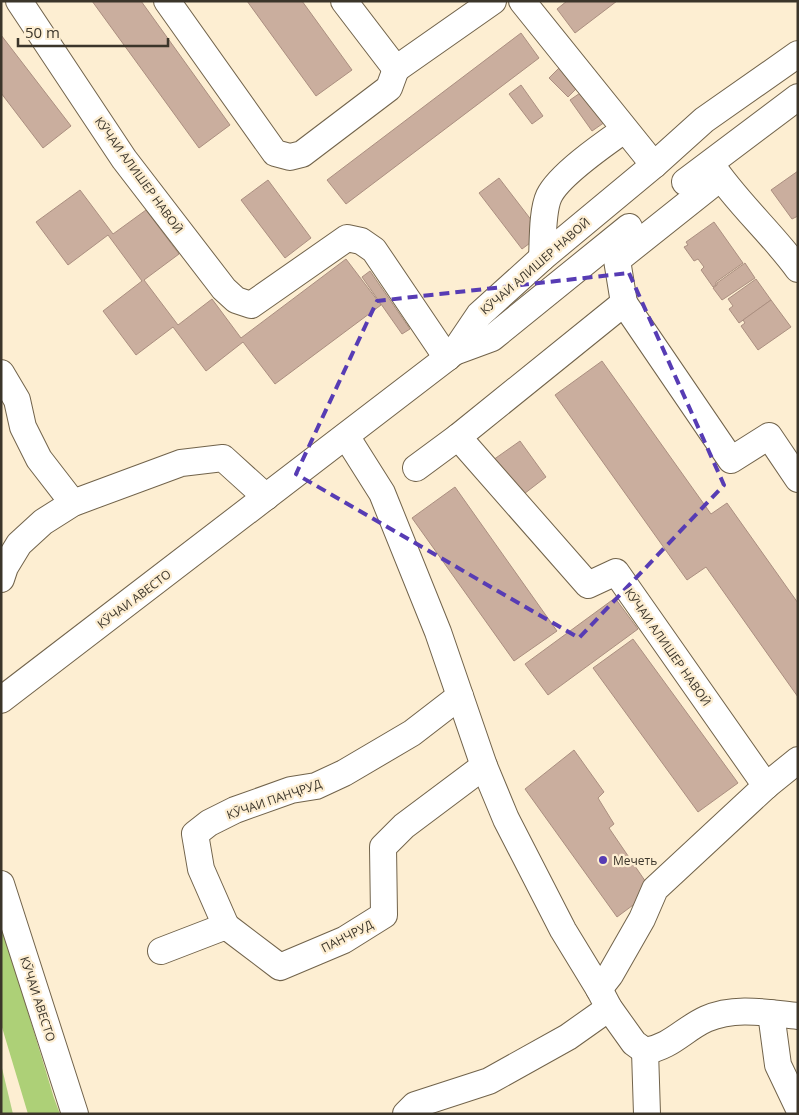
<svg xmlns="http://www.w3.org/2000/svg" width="799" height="1115" font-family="'Open Sans',sans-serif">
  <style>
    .green { fill: #afd080 }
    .forest { fill: #add077 }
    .building { fill: #caae9e; stroke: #ab8f80 }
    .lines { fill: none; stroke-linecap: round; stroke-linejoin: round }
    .minor-casing { stroke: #71634b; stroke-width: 28 }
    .minor { stroke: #fff; stroke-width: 26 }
    .marked { fill: none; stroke: #573cb4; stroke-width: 4; stroke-dasharray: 10 6; stroke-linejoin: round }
    .poi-dot { fill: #573cb4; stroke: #fdeed2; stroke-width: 2 }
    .labels { text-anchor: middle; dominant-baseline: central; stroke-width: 4.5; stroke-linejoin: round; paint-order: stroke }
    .street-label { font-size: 12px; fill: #3b352a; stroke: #fdeed2 }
    .poi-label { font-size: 12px; fill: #3b352a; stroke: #fdeed2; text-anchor: start }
  </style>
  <rect width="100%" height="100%" fill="#fdeed2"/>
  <!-- green -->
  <path class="green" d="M 1,1064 L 13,1114 L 1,1114 Z"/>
  <!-- forest -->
  <path class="forest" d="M 1,923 L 54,1098 L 60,1114 L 28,1114 L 1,1024 Z"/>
  <!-- building -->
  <g class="building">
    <path d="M 92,1 L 141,1 L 230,125 L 199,148 Z"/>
    <path d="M 247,1 L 302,1 L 352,70 L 316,96 Z"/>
    <path d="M 567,1 L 617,1 L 575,33 L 557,9 Z"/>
    <path d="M 521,33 L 539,58 L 346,204 L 327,180 Z"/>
    <path d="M 1,35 L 71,126 L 43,148 L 1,93 Z"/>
    <path d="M 559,68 L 578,87 L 568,97 L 549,78 Z"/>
    <path d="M 521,85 L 543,116 L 532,124 L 509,94 Z"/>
    <path d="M 583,91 L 605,122 L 592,131 L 570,100 Z"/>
    <path d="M 798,171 L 798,216 L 792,219 L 771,190 Z"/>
    <path d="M 499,178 L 542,234 L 522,249 L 479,193 Z"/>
    <path d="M 268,180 L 311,238 L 285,258 L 241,200 Z"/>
    <path d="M 80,190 L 113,234 L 146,210 L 179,254 L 144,280 L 178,325 L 212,299 L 241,338 L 346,259 L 381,305 L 275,384 L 243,342 L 206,371 L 173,327 L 136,355 L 103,311 L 142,281 L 108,235 L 68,265 L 36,222 Z"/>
    <path d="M 714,222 L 743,263 L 716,282 L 716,285 L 713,287 L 701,270 L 704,267 L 698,259 L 694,261 L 684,247 L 688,245 L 686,242 Z"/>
    <path d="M 745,263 L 755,278 L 722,300 L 713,288 L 717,285 L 717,283 Z"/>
    <path d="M 370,271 L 410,329 L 402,334 L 362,277 Z"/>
    <path d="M 756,279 L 771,300 L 739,323 L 729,309 L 733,306 L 728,299 Z"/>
    <path d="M 771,300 L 791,327 L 758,350 L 741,326 L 745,323 L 743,320 Z"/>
    <path d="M 602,361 L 711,514 L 727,503 L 798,603 L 798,697 L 706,567 L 687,580 L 555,395 Z"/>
    <path d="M 520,441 L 546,477 L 520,497 L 493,460 Z"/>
    <path d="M 455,487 L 557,631 L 514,661 L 412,518 Z"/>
    <path d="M 615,598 L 638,629 L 548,695 L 525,664 Z"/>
    <path d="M 633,639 L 738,783 L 698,812 L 593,668 Z"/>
    <path d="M 574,750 L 604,792 L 598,798 L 614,824 L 609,828 L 652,891 L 617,917 L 525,789 Z"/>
  </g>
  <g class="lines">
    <!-- minor casing -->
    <g class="minor-casing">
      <g id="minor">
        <path d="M 19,1 L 124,159 L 224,289 L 236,300 L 251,305 L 347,238 L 361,241 L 374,250 L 447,358"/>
        <path d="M 167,1 L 275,153 L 290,157 L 302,154 L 389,88 L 396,69"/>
        <path d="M 344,1 L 396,69 L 493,1"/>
        <path d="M 522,1 L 654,165"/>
        <path d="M 711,164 C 736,202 771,232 798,269"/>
        <path d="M 685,182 L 798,97"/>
        <path d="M 542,258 C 543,241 542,211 549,196 C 559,175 604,144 624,130"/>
        <path d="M 624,303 L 731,460 L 769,436 L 798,479"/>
        <path d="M 454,352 L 492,338 L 629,227"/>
        <path d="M 1,373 L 17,400 L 23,427 L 39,459 L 73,503"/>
        <path d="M 346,436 L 382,493 L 438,632 L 484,766 L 506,819 L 563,930 L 599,989 L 609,1008 L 634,1043 L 645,1051 C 671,1047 684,1029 706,1019 C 735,1006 768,1013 798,1016"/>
        <path d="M 458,437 L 588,585 L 616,572 L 766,786"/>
        <path d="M 416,468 L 458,437 L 624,303 L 617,260 L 720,178"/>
        <path d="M 1,579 L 5,567 L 19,544 L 43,522 L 73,503 L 181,463 L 223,458 L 266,497"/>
        <path d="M 1,700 L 447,358 L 454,352 L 479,315 L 542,258 L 654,165 L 704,120 L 798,54"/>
        <path d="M 1,884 L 75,1114"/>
        <path d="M 226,926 L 201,869 L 195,834 L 209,823 L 235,810 L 291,790 L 316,786 L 344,773 L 412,733 L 460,696"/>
        <path d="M 161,951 L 226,926 L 280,967 L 344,940 L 384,915 L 383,847 L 404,826 L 484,766"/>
        <path d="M 599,989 L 610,975 L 642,919 L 655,889 L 766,786 L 798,760"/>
        <path d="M 771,1013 L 778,1065 L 798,1107"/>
        <path d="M 645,1051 L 647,1114"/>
        <path d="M 406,1114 L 415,1105 L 489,1081 L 568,1037 L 609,1008"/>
      </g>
    </g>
    <!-- minor -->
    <use href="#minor" class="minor"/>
  </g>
  <!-- marked area -->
  <path class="marked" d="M 629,273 L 724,485 L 579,638 L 296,474 L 377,301 Z"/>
  <!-- markers -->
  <circle class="poi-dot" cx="603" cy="860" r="5"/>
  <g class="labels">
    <!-- street labels -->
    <g class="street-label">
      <text transform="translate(139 175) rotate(54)">КӮЧАИ АЛИШЕР НАВОӢ</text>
      <text transform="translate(535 266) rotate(-41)">КӮЧАИ АЛИШЕР НАВОӢ</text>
      <text transform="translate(134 599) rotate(-37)">КӮЧАИ АВЕСТО</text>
      <text transform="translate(668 647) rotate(55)">КӮЧАИ АЛИШЕР НАВОӢ</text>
      <text transform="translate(274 799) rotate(-19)">КӮЧАИ ПАНҶРУД</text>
      <text transform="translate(347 936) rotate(-27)">ПАНЧРУД</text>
      <text transform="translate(38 999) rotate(72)">КӮЧАИ АВЕСТО</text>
    </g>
    <!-- poi labels -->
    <g class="poi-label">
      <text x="613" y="860">Мечеть</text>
    </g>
  </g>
  <!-- border -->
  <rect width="799" height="1115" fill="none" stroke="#3b352a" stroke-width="5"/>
  <!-- scale -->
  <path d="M18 38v8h150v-8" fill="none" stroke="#3b352a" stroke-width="2.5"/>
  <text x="25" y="38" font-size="15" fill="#3b352a" stroke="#fdeed2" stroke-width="4" paint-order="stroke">50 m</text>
</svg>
